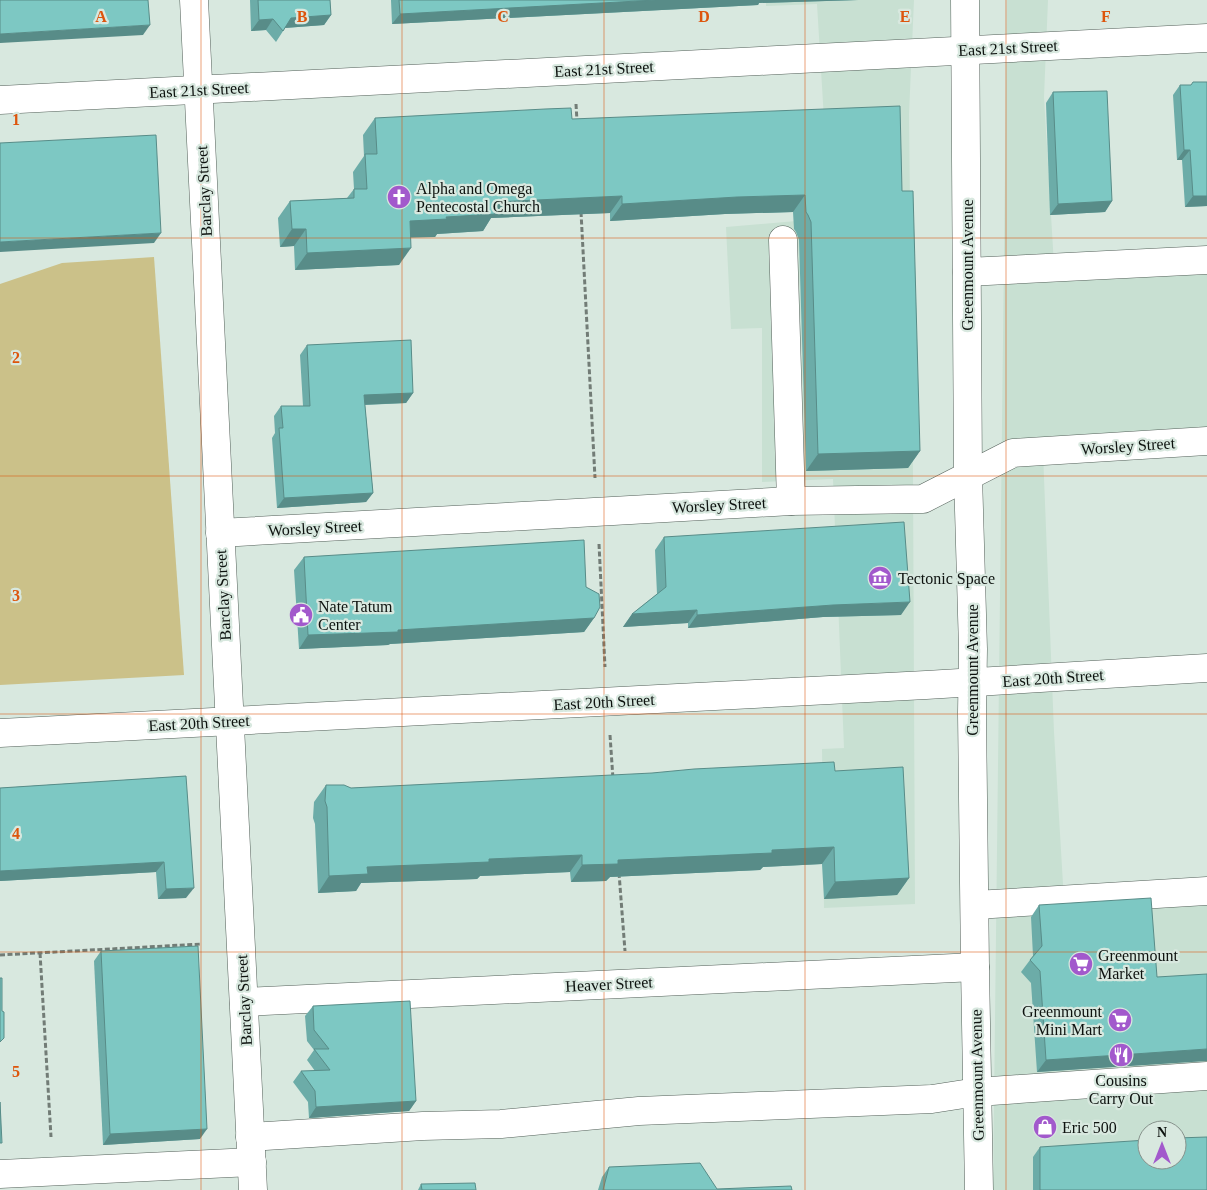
<svg xmlns="http://www.w3.org/2000/svg" width="1207" height="1190" font-family="'Times New Roman',serif">
  <style>
    .built { fill: #c8e0d2; fill-rule: evenodd }
    .green { fill: #cbc189 }
    .lines { fill: none; stroke-linecap: round; stroke-linejoin: round }
    .minor-casing { stroke: #536059; stroke-width: 29 }
    .major-casing { stroke: #536059; stroke-width: 29 }
    .path { stroke: #727c76; stroke-width: 3; stroke-dasharray: 5 2.5; stroke-linecap: butt }
    .minor { stroke: #fff; stroke-width: 28 }
    .major { stroke: #fff; stroke-width: 28 }
    .wall { fill: #6caca8 }
    .shaded-wall { fill: #588c88 }
    .building { fill: #7dc8c3; stroke: #588c88 }
    .grid { fill: none; stroke: #dd550c; stroke-width: 1; stroke-opacity: 0.55 }
    .labels { text-anchor: middle; dominant-baseline: central; stroke-width: 4.5; stroke-linejoin: round; paint-order: stroke }
    .street-label { font-size: 16px; fill: #0d120f; stroke: #d8e8df }
    .poi-label { font-size: 16px; fill: #0d120f; stroke: #d8e8df; text-anchor: start }
    .grid-label { font-size: 16px; text-anchor: middle; font-weight: bold; fill: #dd550c; stroke: #d8e8df; stroke-width: 4.5; stroke-linejoin: round; paint-order: stroke }
  </style>
  <rect width="100%" height="100%" fill="#d8e8df"/>
  <!-- built -->
  <g class="built">
    <path d="M 766,0 L 914,0 L 909,114 L 913,476 L 915,904 L 824,908 L 822,749 L 844,748 L 833,479 L 762,482 L 762,328 L 731,329 L 726,227 L 830,218 L 817,4 L 766,6 Z"/>
    <path d="M 1007,0 L 1048,0 L 1044,97 L 1054,265 L 1207,259 L 1207,443 L 1043,452 L 1054,732 L 1064,901 L 1207,892 L 1207,1190 L 993,1190 ZM 1147,1130 L 1177,1130 L 1177,1160 L 1147,1160 Z"/>
  </g>
  <!-- green -->
  <path class="green" d="M 154,257 L 184,675 L 0,685 L 0,284 L 62,263 Z"/>
  <g class="lines">
    <!-- minor casing -->
    <g class="minor-casing">
      <g id="minor">
        <path d="M 194,0 L 253,1190"/>
        <path d="M 0,100 L 1207,38"/>
        <path d="M 783,240 L 791,501"/>
        <path d="M 967,272 L 1207,260"/>
        <path d="M 220,533 L 791,501 L 923,499 L 1013,453 L 1207,441"/>
        <path d="M 0,733 L 926,685 L 1207,668"/>
        <path d="M 975,905 L 1207,891"/>
        <path d="M 244,1002 L 975,967"/>
        <path d="M 250,1137 L 423,1126 L 501,1124 L 639,1111 L 932,1099 L 977,1092 L 1207,1076"/>
        <path d="M 0,1174 L 252,1162"/>
      </g>
    </g>
    <!-- major casing -->
    <g class="major-casing">
      <path id="major" d="M 965,0 L 968,475 L 973,649 L 972,713 L 975,967 L 979,1190"/>
    </g>
    <!-- path -->
    <g class="path">
      <path d="M 576,104 L 577,121"/>
      <path d="M 581,212 L 595,478"/>
      <path d="M 599,544 L 605,667"/>
      <path d="M 610,735 L 613,779"/>
      <path d="M 619,873 L 625,951"/>
      <path d="M 40,953 L 51,1137"/>
      <path d="M 0,955 L 202,944"/>
    </g>
    <!-- minor -->
    <use href="#minor" class="minor"/>
    <!-- major -->
    <use href="#major" class="major"/>
  </g>
  <!-- wall -->
  <g class="wall">
    <path d="M 250,0 L 330,0 L 331,15 L 324,25 L 285,28 L 276,42 L 266,30 L 251,31 Z"/>
    <path d="M 391,0 L 858,0 L 759,3 L 758,5 L 392,24 Z"/>
    <path d="M 1180,85 L 1191,85 L 1207,206 L 1185,207 L 1182,160 L 1177,160 L 1173,95 Z"/>
    <path d="M 1053,92 L 1112,201 L 1105,212 L 1050,215 L 1046,103 Z"/>
    <path d="M 375,118 L 572,119 L 902,191 L 920,451 L 908,468 L 806,471 L 799,240 L 796,232 L 794,229 L 793,212 L 725,214 L 610,221 L 610,213 L 491,218 L 483,231 L 437,234 L 435,237 L 411,237 L 399,265 L 295,270 L 294,246 L 280,247 L 278,218 L 290,201 L 347,198 L 354,189 L 353,172 L 364,156 L 363,135 Z"/>
    <path d="M 307,345 L 413,393 L 406,403 L 365,405 L 373,493 L 366,502 L 277,508 L 272,438 L 275,433 L 274,416 L 281,406 L 303,406 L 300,355 Z"/>
    <path d="M 664,537 L 901,615 L 823,617 L 688,628 L 688,623 L 623,627 L 632,614 L 657,594 L 655,550 Z"/>
    <path d="M 304,557 L 586,587 L 594,618 L 584,632 L 390,644 L 388,645 L 299,649 L 294,570 Z"/>
    <path d="M 835,771 L 909,878 L 897,895 L 824,899 L 822,864 L 763,867 L 760,870 L 610,877 L 606,881 L 571,882 L 570,872 L 480,876 L 477,879 L 361,883 L 356,891 L 318,893 L 315,824 L 313,818 L 314,802 L 326,785 L 351,788 Z"/>
    <path d="M 186,776 L 186,898 L 158,899 L 156,872 L 0,881 L 0,788 Z"/>
    <path d="M 1039,905 L 1157,977 L 1206,1060 L 1037,1072 L 1031,983 L 1021,972 L 1033,956 L 1031,917 Z"/>
    <path d="M 101,951 L 200,1139 L 103,1145 L 94,961 Z"/>
    <path d="M 313,1006 L 416,1101 L 409,1111 L 309,1118 L 308,1102 L 293,1082 L 301,1071 L 315,1071 L 307,1060 L 314,1050 L 307,1041 L 305,1016 Z"/>
    <path d="M 1040,1147 L 1207,1190 L 1033,1190 L 1033,1157 Z"/>
    <path d="M 609,1167 L 717,1189 L 792,1190 L 598,1190 L 602,1177 Z"/>
    <path d="M 421,1184 L 476,1190 L 418,1190 Z"/>
  </g>
  <!-- shaded-wall -->
  <g class="shaded-wall">
    <path d="M 656,0 L 858,0 L 759,3 L 758,5 L 392,24 L 400,14 Z"/>
    <path d="M 331,15 L 324,25 L 284,28 L 291,18 Z"/>
    <path d="M 273,19 L 266,30 L 251,31 L 259,20 Z"/>
    <path d="M 150,25 L 143,35 L 0,43 L 0,34 Z"/>
    <path d="M 1184,150 L 1190,150 L 1182,160 L 1177,160 Z"/>
    <path d="M 805,195 L 793,212 L 725,214 L 610,221 L 622,204 L 737,197 Z"/>
    <path d="M 622,196 L 610,213 L 491,218 L 483,231 L 437,234 L 435,237 L 398,238 L 410,221 L 446,217 L 494,202 Z"/>
    <path d="M 1193,196 L 1207,196 L 1207,206 L 1185,207 Z"/>
    <path d="M 1112,201 L 1105,212 L 1050,215 L 1058,204 Z"/>
    <path d="M 292,229 L 306,229 L 294,246 L 280,247 Z"/>
    <path d="M 161,233 L 154,243 L 0,252 L 0,242 Z"/>
    <path d="M 411,248 L 399,265 L 295,270 L 307,253 Z"/>
    <path d="M 413,393 L 406,403 L 357,405 L 364,395 Z"/>
    <path d="M 920,451 L 908,468 L 806,471 L 818,454 Z"/>
    <path d="M 373,493 L 366,502 L 277,508 L 284,498 Z"/>
    <path d="M 910,602 L 901,615 L 823,617 L 688,628 L 697,615 L 833,605 Z"/>
    <path d="M 697,610 L 688,623 L 623,627 L 632,614 Z"/>
    <path d="M 594,618 L 584,632 L 390,644 L 388,645 L 299,649 L 308,635 Z"/>
    <path d="M 834,847 L 822,864 L 763,867 L 760,870 L 610,877 L 606,881 L 571,882 L 582,865 L 618,860 L 772,850 Z"/>
    <path d="M 582,855 L 570,872 L 480,876 L 477,879 L 361,883 L 356,891 L 318,893 L 329,876 L 367,867 L 489,859 Z"/>
    <path d="M 164,862 L 156,872 L 0,881 L 0,871 Z"/>
    <path d="M 909,878 L 897,895 L 824,899 L 835,882 Z"/>
    <path d="M 194,888 L 186,898 L 158,899 L 166,889 Z"/>
    <path d="M 1207,1049 L 1207,1061 L 1037,1072 L 1046,1060 Z"/>
    <path d="M 416,1101 L 409,1111 L 309,1118 L 316,1107 Z"/>
    <path d="M 207,1129 L 200,1139 L 103,1145 L 110,1134 Z"/>
  </g>
  <!-- building -->
  <g class="building">
    <path d="M 0,0 L 148,0 L 150,25 L 0,34 Z"/>
    <path d="M 258,0 L 330,0 L 331,15 L 291,18 L 283,31 L 273,19 L 259,20 Z"/>
    <path d="M 399,0 L 656,0 L 400,14 Z"/>
    <path d="M 1193,82 L 1207,82 L 1207,196 L 1193,196 L 1190,150 L 1184,150 L 1180,85 L 1191,85 Z"/>
    <path d="M 1107,91 L 1112,201 L 1058,204 L 1053,92 Z"/>
    <path d="M 900,106 L 902,191 L 913,191 L 920,451 L 818,454 L 811,222 L 808,215 L 806,212 L 805,195 L 737,197 L 622,204 L 622,196 L 494,202 L 495,214 L 446,217 L 447,219 L 410,221 L 411,248 L 307,253 L 306,229 L 292,229 L 290,201 L 354,198 L 354,189 L 367,189 L 365,154 L 377,154 L 375,118 L 545,109 L 571,108 L 572,119 Z"/>
    <path d="M 156,135 L 161,233 L 0,242 L 0,143 Z"/>
    <path d="M 411,340 L 413,393 L 364,395 L 373,493 L 284,498 L 279,428 L 283,428 L 281,406 L 310,406 L 307,345 Z"/>
    <path d="M 904,522 L 910,602 L 833,605 L 697,615 L 697,610 L 632,614 L 666,587 L 664,537 Z"/>
    <path d="M 584,540 L 586,587 L 599,594 L 600,607 L 594,618 L 398,630 L 398,632 L 308,635 L 304,557 Z"/>
    <path d="M 834,762 L 835,771 L 903,767 L 909,878 L 835,882 L 834,847 L 772,850 L 772,853 L 618,860 L 618,864 L 582,865 L 582,855 L 489,859 L 489,862 L 367,867 L 368,874 L 329,876 L 327,807 L 325,801 L 326,785 L 344,785 L 351,788 L 652,773 L 694,769 Z"/>
    <path d="M 186,776 L 194,888 L 166,889 L 164,862 L 0,871 L 0,788 Z"/>
    <path d="M 1151,898 L 1157,977 L 1207,974 L 1207,1049 L 1046,1060 L 1040,971 L 1030,960 L 1042,946 L 1039,905 Z"/>
    <path d="M 198,946 L 207,1129 L 110,1134 L 101,951 Z"/>
    <path d="M 0,978 L 2,978 L 2,1011 L 4,1012 L 4,1038 L 0,1042 Z"/>
    <path d="M 410,1001 L 416,1101 L 316,1107 L 315,1091 L 301,1071 L 330,1070 L 314,1049 L 329,1049 L 314,1030 L 313,1006 Z"/>
    <path d="M 0,1102 L 2,1143 L 0,1143 Z"/>
    <path d="M 1207,1137 L 1207,1190 L 1040,1190 L 1040,1147 L 1147,1140 L 1147,1160 L 1177,1160 L 1177,1138 Z"/>
    <path d="M 700,1163 L 717,1189 L 791,1186 L 792,1190 L 603,1190 L 609,1167 Z"/>
    <path d="M 475,1183 L 476,1190 L 422,1190 L 421,1184 Z"/>
  </g>
  <!-- grid -->
  <path class="grid" d="M 201,0 L 201,1190M 402,0 L 402,1190M 604,0 L 604,1190M 805,0 L 805,1190M 1006,0 L 1006,1190M 0,238 L 1207,238M 0,476 L 1207,476M 0,714 L 1207,714M 0,952 L 1207,952"/>
  <!-- icons -->
  <defs>
    <g id="church-disc" transform="scale(1.25)"><circle r="9.5" fill="#a259cc" stroke="#d8e8df"/><path d="M-1.2-6h2.4v3.5h3.3v2.4h-3.3V6h-2.4V-.1h-3.3v-2.4h3.3Z" fill="#fff"/></g>
    <g id="museum-disc" transform="scale(1.25)"><circle r="9.5" fill="#a259cc" stroke="#d8e8df"/><path d="M0-6L6-3V-2H-6V-3ZM-5-1h2V3h-2ZM-1-1h2V3h-2ZM3-1h2V3H3ZM-6 4H6V6H-6Z" fill="#fff"/></g>
    <g id="civic-disc" transform="scale(1.25)"><circle r="9.5" fill="#a259cc" stroke="#d8e8df"/><path d="M-.6-6.5H3V-4.5H.6V-3L4-1V1h2V6H-6V1h2V-1L-.6-3ZM-1.2 2.5V6h2.4V2.5Z" fill="#fff"/></g>
    <g id="supermarket-disc" transform="scale(1.25)"><circle r="9.5" fill="#a259cc" stroke="#d8e8df"/><path d="M-6-5.5h2.5l.6 2H6L4.5 2H-2.5L-4.4-4H-6ZM-1.5 3.2a1.3 1.3 0 1 0 .1 0ZM3 3.2a1.3 1.3 0 1 0 .1 0Z" fill="#fff"/></g>
    <g id="restaurant-disc" transform="scale(1.25)"><circle r="9.5" fill="#a259cc" stroke="#d8e8df"/><path d="M-5-6h1v4h1v-4h1v4h1v-4h1v5L-1.5 .5V6h-2V.5L-5-1ZM5-6V6H3V1.5H1.5Q1.5-4 5-6Z" fill="#fff"/></g>
    <g id="shop-disc" transform="scale(1.25)"><circle r="9.5" fill="#a259cc" stroke="#d8e8df"/><path d="M-5-2.5h2.3a2.7 3.5 0 0 1 5.4 0H5L5.5 6h-11ZM-1.5-2.5h3a1.5 2.3 0 0 0-3 0Z" fill="#fff"/></g>
  </defs>
  <g fill-rule="evenodd">
    <use href="#church-disc" x="399" y="197"/>
    <use href="#museum-disc" x="880" y="578"/>
    <use href="#civic-disc" x="301" y="615"/>
    <use href="#supermarket-disc" x="1081" y="964"/>
    <use href="#supermarket-disc" x="1120" y="1020"/>
    <use href="#restaurant-disc" x="1121" y="1055"/>
    <use href="#shop-disc" x="1045" y="1127"/>
  </g>
  <g class="labels">
    <!-- street labels -->
    <g class="street-label">
      <text transform="translate(1008 48) rotate(-3)">East 21st Street</text>
      <text transform="translate(604 69) rotate(-3)">East 21st Street</text>
      <text transform="translate(199 90) rotate(-3)">East 21st Street</text>
      <text transform="translate(204 191) rotate(-93)">Barclay Street</text>
      <text transform="translate(967 265) rotate(-90)">Greenmount Avenue</text>
      <text transform="translate(1128 446) rotate(-4)">Worsley Street</text>
      <text transform="translate(719 505) rotate(-3)">Worsley Street</text>
      <text transform="translate(315 528) rotate(-3)">Worsley Street</text>
      <text transform="translate(223 595) rotate(-93)">Barclay Street</text>
      <text transform="translate(972 670) rotate(-90)">Greenmount Avenue</text>
      <text transform="translate(1053 678) rotate(-4)">East 20th Street</text>
      <text transform="translate(604 702) rotate(-3)">East 20th Street</text>
      <text transform="translate(199 723) rotate(-3)">East 20th Street</text>
      <text transform="translate(609 984) rotate(-3)">Heaver Street</text>
      <text transform="translate(244 1000) rotate(-93)">Barclay Street</text>
      <text transform="translate(977 1075) rotate(-91)">Greenmount Avenue</text>
    </g>
    <!-- poi labels -->
    <g class="poi-label">
      <text x="416" y="188">Alpha and Omega<tspan x="416" dy="18">Pentecostal Church</tspan></text>
      <text x="898" y="578">Tectonic Space</text>
      <text x="318" y="606">Nate Tatum<tspan x="318" dy="18">Center</tspan></text>
      <text x="1098" y="955">Greenmount<tspan x="1098" dy="18">Market</tspan></text>
      <text x="1102" y="1011" text-anchor="end">Greenmount<tspan x="1102" dy="18">Mini Mart</tspan></text>
      <text x="1121" y="1080" text-anchor="middle">Cousins<tspan x="1121" dy="18">Carry Out</tspan></text>
      <text x="1062" y="1127">Eric 500</text>
    </g>
  </g>
  <g class="grid-label">
    <text x="101" y="22">A</text>
    <text x="302" y="22">B</text>
    <text x="503" y="22">C</text>
    <text x="704" y="22">D</text>
    <text x="905" y="22">E</text>
    <text x="1106" y="22">F</text>
    <text x="16" y="125">1</text>
    <text x="16" y="363">2</text>
    <text x="16" y="601">3</text>
    <text x="16" y="839">4</text>
    <text x="16" y="1077">5</text>
  </g>
  <!-- north arrow -->
  <g transform="translate(1162 1145)"><circle r="24" fill="#d8e8df" stroke="#87928c"/>
  <path d="M0-4L9 19L0 12L-9 19Z" fill="#a259cc"/>
  <text y="-8" font-size="14" font-weight="bold" text-anchor="middle" fill="#0d120f">N</text>
  </g>
</svg>
